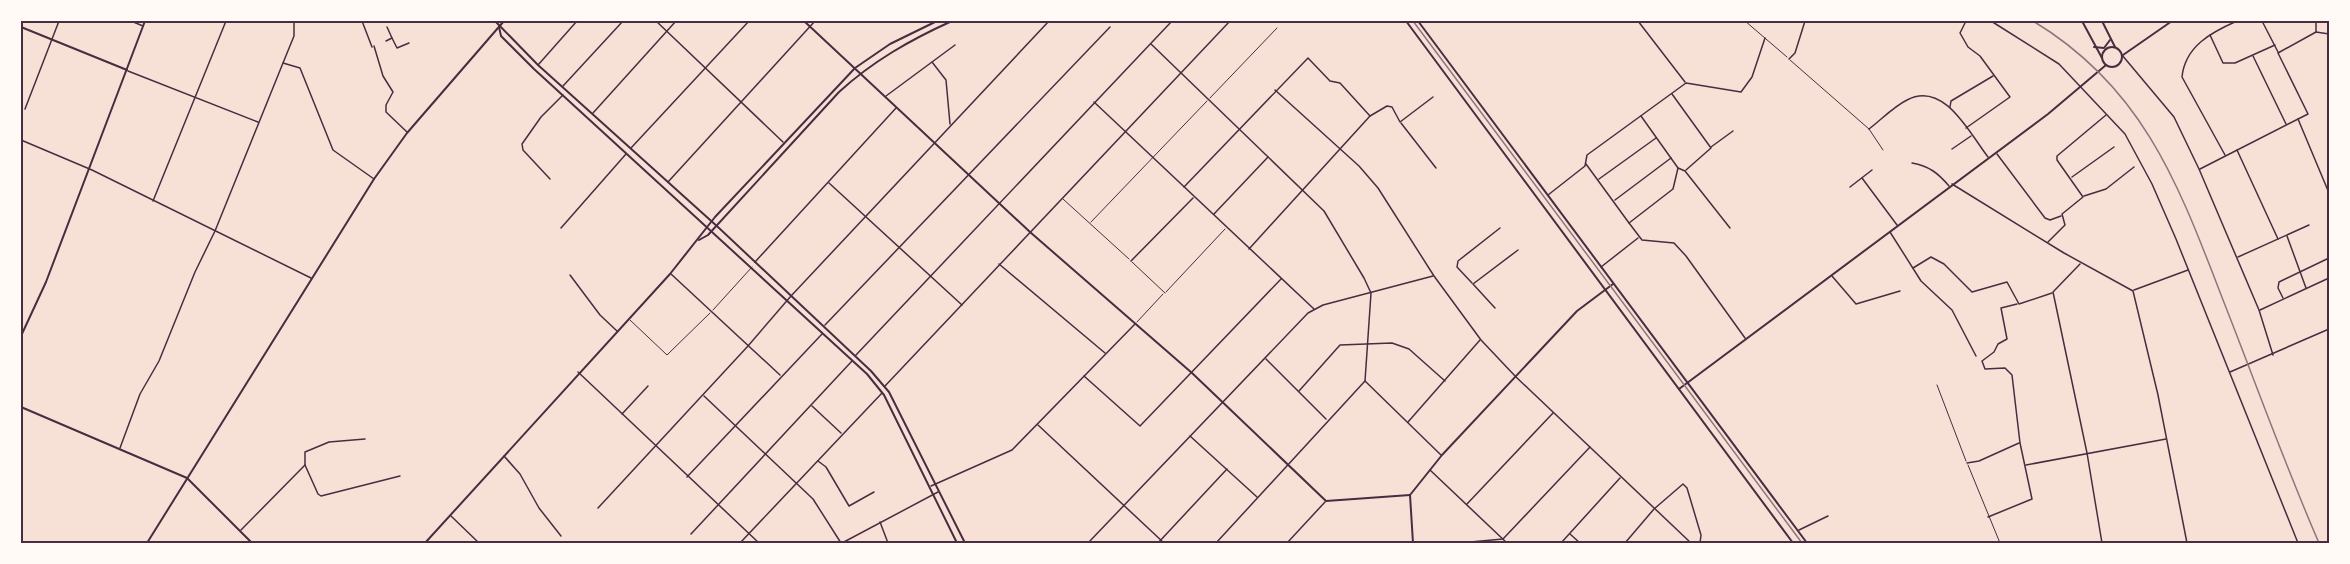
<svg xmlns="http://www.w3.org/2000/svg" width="2350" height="564" font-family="Raleway,sans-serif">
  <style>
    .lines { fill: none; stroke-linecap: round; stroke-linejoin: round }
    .service { stroke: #4a2c40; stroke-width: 1 }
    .minor { stroke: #4a2c40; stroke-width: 1.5 }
    .tertiary { stroke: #4a2c40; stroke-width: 2 }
    .secondary { stroke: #4a2c40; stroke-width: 2 }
    .tram { stroke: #8f747c; stroke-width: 1.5 }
    .rail { stroke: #8f747c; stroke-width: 1.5 }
    .neatline { fill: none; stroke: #4a2c40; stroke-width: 2 }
  </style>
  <rect width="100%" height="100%" fill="#f7e1d7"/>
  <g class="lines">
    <!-- service -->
    <g class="service">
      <path d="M 1745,21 L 1787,57"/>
      <path d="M 1790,60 L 1869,129 L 1883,150"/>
      <path d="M 1210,98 L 1277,28"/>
      <path d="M 1063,199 L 1129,259"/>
      <path d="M 1091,222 L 1207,101"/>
      <path d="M 1132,262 L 1165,293"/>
      <path d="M 1166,292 L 1225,229"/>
      <path d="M 713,310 L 752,267"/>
      <path d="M 630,320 L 667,355 L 710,313"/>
      <path d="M 1137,322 L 1163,294"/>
      <path d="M 1937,385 L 1966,461"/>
      <path d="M 1968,465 L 2000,543"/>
    </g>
    <!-- minor -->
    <g class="minor">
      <path d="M 131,21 L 143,26"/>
      <path d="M 294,21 L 294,36 L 283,63 L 300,68 L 333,150 L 374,179"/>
      <path d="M 362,21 L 372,47"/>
      <path d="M 656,21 L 783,142"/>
      <path d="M 1638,21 L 1685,82"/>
      <path d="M 1966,21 L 1960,33 L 1968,47 L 1980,56 L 2010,97 L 1966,128"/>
      <path d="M 1991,21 L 2059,64 L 2125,134 L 2152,184 L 2176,239 L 2298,543"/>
      <path d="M 2262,21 L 2278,52"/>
      <path d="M 2316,21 L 2316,32"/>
      <path d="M 2210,35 L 2223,63 L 2235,63 L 2275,45"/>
      <path d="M 392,38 L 397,48 L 409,43"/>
      <path d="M 386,41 L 392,38 L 387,27"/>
      <path d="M 1151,44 L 1324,211 L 1364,278 L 1371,293 L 1365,381 L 1441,455"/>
      <path d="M 374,46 L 383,76 L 393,92 L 386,105 L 386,112 L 407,132"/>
      <path d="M 2122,55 L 2174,117 L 2199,169 L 2259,310 L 2273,355"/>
      <path d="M 2253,56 L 2286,124"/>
      <path d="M 1789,59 L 1795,53 L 1805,21"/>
      <path d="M 932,62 L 946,80 L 950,124"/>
      <path d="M 538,65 L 577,21"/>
      <path d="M 128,71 L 258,122"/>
      <path d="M 563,86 L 623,21"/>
      <path d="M 1275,90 L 1359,166 L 1378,188 L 1434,276 L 1481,340 L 1516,377 L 1691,543"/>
      <path d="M 1672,94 L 1711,148 L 1686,170"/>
      <path d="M 886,96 L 955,45"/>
      <path d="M 1094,102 L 1314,309"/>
      <path d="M 1950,107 L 1951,101 L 1993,76"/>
      <path d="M 25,109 L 59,21"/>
      <path d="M 593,113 L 676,21"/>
      <path d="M 1641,116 L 1678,168 L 1685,171 L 1730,228"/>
      <path d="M 2298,119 L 2329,193"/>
      <path d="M 1401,123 L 1436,168"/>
      <path d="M 1869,129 C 1881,120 1893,107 1907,100 C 1944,80 1970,134 1988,157"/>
      <path d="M 21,140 L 92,170 L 311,278"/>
      <path d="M 1711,147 L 1733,131"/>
      <path d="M 631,148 L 749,21"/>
      <path d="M 1952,149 L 1971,136"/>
      <path d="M 2237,150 L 2278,239"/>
      <path d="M 1997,154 L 2045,218 L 2050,220 L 2061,216"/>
      <path d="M 2225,155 L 2182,77 C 2185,46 2212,32 2237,21"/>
      <path d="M 1912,163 C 1929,166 1938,173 1949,186"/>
      <path d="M 1586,164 L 1629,223"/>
      <path d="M 1678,168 L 1673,189 L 1629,223 L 1642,240 L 1674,243 L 1686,256 L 1745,338"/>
      <path d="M 2200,169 L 2308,114 L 2278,53 L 2316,32 L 2329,34"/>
      <path d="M 2072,177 L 2114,147"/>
      <path d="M 1862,178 L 1897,225"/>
      <path d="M 550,179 L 523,150 L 522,144 L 541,117 L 563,95"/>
      <path d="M 1599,179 L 1656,138"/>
      <path d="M 668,182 L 815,21"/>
      <path d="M 829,183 L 962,305"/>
      <path d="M 1952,184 L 2064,253 L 2133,291 L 2158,395 L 2187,543"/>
      <path d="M 1184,187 L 1308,58 L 1330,81 L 1340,83 L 1370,116"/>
      <path d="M 1850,187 L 1872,170"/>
      <path d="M 1548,195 L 1585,166 L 1587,155 L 1686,83 L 1741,92 L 1752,77 L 1765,38"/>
      <path d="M 2084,196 L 2106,189 L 2134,167"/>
      <path d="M 1615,200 L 1671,158"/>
      <path d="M 153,201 L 226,21"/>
      <path d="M 1214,214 L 1268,157"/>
      <path d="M 561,228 L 626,154"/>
      <path d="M 1890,232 L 1921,281 L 1952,310 L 1976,356"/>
      <path d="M 2287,236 L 2306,288"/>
      <path d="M 2048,242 L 2065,225 L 2062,214 L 2083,197 L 2057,160 L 2057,156 L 2106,115"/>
      <path d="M 1249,249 L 1370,116 L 1387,106 L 1392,107 L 1400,122 L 1433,97"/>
      <path d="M 2238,257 L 2309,225"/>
      <path d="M 1131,261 L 1193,198"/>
      <path d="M 755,262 L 896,108"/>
      <path d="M 999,264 L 1105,353"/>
      <path d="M 2080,264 L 2053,292 L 2087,453 L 2102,543"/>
      <path d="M 1601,267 L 1638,238"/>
      <path d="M 1913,268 L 1931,257 L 1944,264 L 1972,292 L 2007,282 L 2019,304 L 2052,293"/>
      <path d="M 671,274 L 780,375"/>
      <path d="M 570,275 L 600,315 L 617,331"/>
      <path d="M 1832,276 L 1856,304 L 1900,291"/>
      <path d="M 1472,283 L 1457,267 L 1458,261 L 1500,228"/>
      <path d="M 2134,290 L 2188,270"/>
      <path d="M 2283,298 L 2278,288 L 2279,282 L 2329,258"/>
      <path d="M 1495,308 L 1473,284 L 1518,250"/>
      <path d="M 2260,310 L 2329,278"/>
      <path d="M 825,325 L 1110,27"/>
      <path d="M 856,355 L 1172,21"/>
      <path d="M 1266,359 L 1326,419"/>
      <path d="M 578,372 L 759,543"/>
      <path d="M 2230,372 L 2329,329"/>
      <path d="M 1084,376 L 1140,426 L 1281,279"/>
      <path d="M 885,386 L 1230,21"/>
      <path d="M 1299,391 L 1340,345 L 1392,343 L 1409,349 L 1445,381"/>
      <path d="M 704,396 L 813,499 L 841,543"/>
      <path d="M 812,406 L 841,433"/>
      <path d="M 622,414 L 648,386"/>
      <path d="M 1408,422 L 1480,340"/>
      <path d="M 1038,425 L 1164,543"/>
      <path d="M 1190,436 L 1257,497"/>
      <path d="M 365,439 L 329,442 L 305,452 L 305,465 L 318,494 L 321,496 L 400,476"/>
      <path d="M 120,448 L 140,394 L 159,361 L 195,272 L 215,231 L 283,63"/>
      <path d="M 504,456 L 520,474 L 539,508 L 561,536"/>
      <path d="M 818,461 L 826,467 L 849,506 L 874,492"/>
      <path d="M 1967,463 L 1979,461 L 2019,443"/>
      <path d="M 2026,465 L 2166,439"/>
      <path d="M 1430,470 L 1507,543"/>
      <path d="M 687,477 L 822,334"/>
      <path d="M 931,486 L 1012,450 L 1135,324"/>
      <path d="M 1467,504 L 1553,413"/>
      <path d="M 598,508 L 748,346 L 791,296 L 1049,21"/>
      <path d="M 451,516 L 479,543"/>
      <path d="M 1988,517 L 2032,499 L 2020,443 L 2012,375 L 2005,368 L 1985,369 L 1982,361 L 1994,352 L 1998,344 L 2007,339 L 2001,308 L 2017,304"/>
      <path d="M 880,522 L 888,543"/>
      <path d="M 241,530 L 305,465"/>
      <path d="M 1799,530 L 1828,516"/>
      <path d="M 691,534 L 852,361"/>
      <path d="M 1570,534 L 1580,543"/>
      <path d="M 740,543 L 882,393"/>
      <path d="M 842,543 L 938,492"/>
      <path d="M 1088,543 L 1308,313 L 1323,305 L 1433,276"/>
      <path d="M 1158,543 L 1227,469"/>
      <path d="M 1216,543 L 1365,381"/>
      <path d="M 1287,543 L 1325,502"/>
      <path d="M 1459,543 L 1503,539 L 1590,447"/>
      <path d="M 1561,543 L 1620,478"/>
      <path d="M 1625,543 L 1654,509 L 1683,484 L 1687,488 L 1701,535 L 1700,543"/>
    </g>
    <!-- tertiary -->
    <g class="tertiary">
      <path d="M 804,21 L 1030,232 L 1192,373 L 1326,501 L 1410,495"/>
      <path d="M 21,27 L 127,70"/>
      <path d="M 1410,495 L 1442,455 L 1577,311 L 1613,284"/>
      <path d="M 1410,495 L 1413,543"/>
    </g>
    <!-- secondary -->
    <g class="secondary">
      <path d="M 495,21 L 538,65 L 719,228 L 871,371 L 889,392 L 965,543"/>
      <path d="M 1406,21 L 1793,543"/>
      <path d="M 1418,21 L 1807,543"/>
      <path d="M 2082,21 L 2102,58"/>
      <path d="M 2102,21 L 2115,47"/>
      <path d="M 499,27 L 501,36 L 534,69 L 867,374 L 884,395 L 957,543"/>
      <path d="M 2094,47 L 2104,48 L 2110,40"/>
      <circle cx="2112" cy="57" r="10"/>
      <path d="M 2123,55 L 2172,21"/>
      <path d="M 699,240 L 708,235 L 839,92 C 873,61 910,40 952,21"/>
      <path d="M 21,336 L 46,282 L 145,21"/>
      <path d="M 1679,389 L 2048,114 L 2106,65"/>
      <path d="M 21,407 L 187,478 L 252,543"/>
      <path d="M 147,543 L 374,179 L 407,133 L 504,21"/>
      <path d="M 425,543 L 670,274 L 715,217 L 855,68 L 890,44 L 937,21"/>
    </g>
    <!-- tram -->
    <path class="tram" d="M 1413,21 L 1802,543"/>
    <!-- rail -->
    <path class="rail" d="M 2033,21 C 2146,89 2180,189 2225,305 C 2256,384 2285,465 2319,543"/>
  </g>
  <!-- border -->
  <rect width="2350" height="564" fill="none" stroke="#fffaf5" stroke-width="45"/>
  <rect x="22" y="22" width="2306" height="520" class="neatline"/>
</svg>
